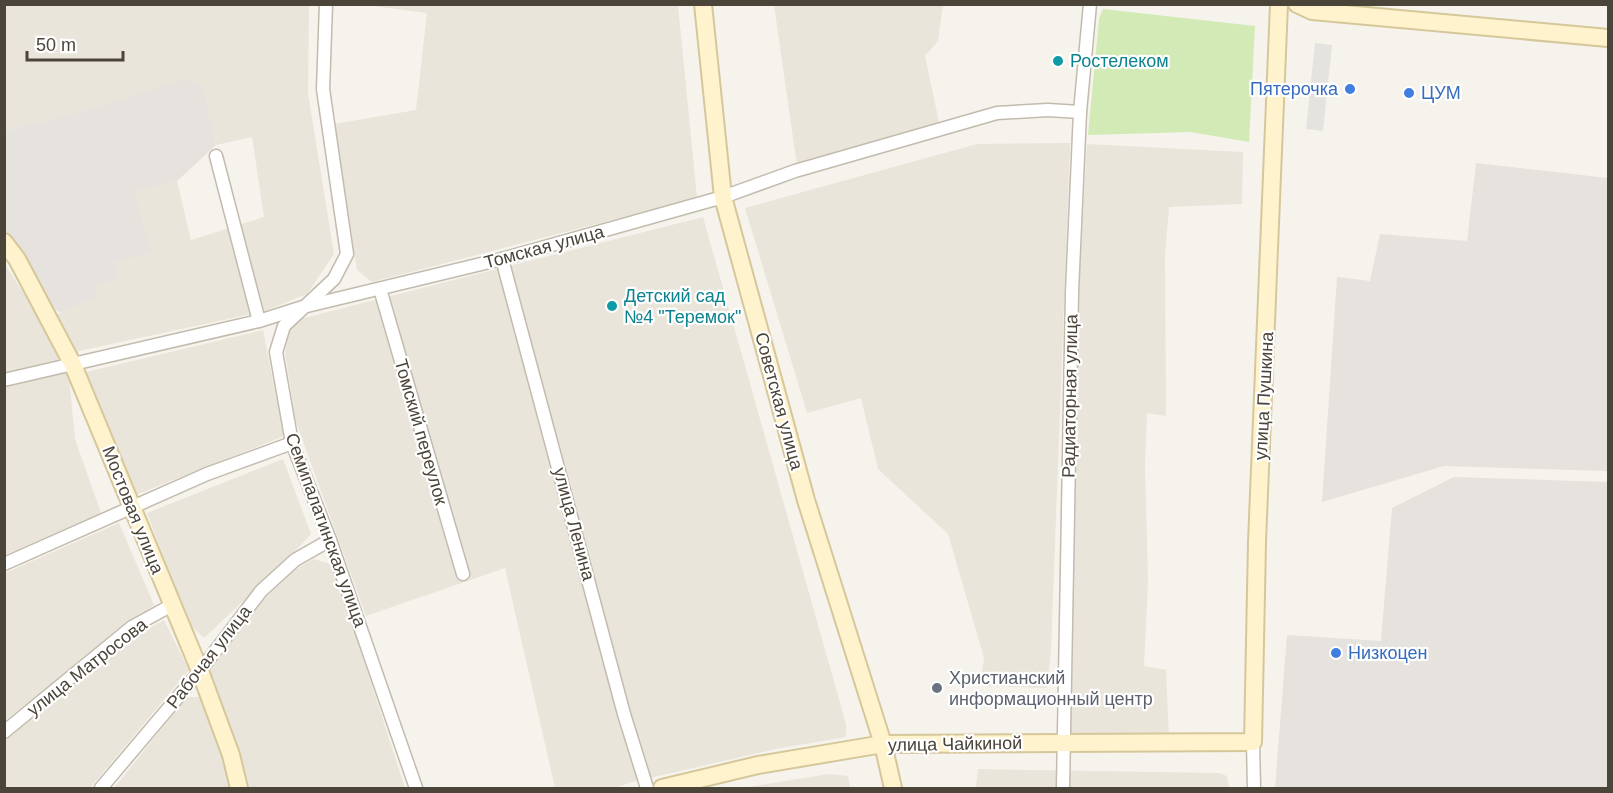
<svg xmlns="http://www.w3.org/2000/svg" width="1613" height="793" font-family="Arial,sans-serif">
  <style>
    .residential { fill: #eae5da }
    .industrial { fill: #e6e2dd }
    .green { fill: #d2eab5 }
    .parking { fill: #e5e3e0 }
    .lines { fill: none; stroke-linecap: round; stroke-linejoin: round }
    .street-casing { stroke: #c2bbae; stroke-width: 15 }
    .secondary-casing { stroke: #d6c79b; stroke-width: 20 }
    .street { stroke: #fff; stroke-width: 12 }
    .secondary { stroke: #fff3cd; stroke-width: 16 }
    .culture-dot { fill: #0f9aa8; stroke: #fff; stroke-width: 2 }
    .shop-dot { fill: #3f7fe0; stroke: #fff; stroke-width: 2 }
    .worship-dot { fill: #6b7280; stroke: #fff; stroke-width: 2 }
    .labels { text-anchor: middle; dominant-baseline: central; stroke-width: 4.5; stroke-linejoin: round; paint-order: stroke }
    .culture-label { font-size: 18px; fill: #0d838f; stroke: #fff; text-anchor: start }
    .shop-label { font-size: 18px; fill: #366cbe; stroke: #fff; text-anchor: start }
    .street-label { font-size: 18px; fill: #4b4439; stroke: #fff }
    .worship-label { font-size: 18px; fill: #5b616d; stroke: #fff; text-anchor: start }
  </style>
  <rect width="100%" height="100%" fill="#f6f3ec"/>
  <!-- residential -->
  <g class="residential">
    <path d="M 5,5 L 309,5 L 308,93 L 334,254 L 307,294 L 265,311 L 79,351 L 69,377 L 75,439 L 101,513 L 5,555 L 4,263 L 38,316 L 61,313 L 95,297 L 95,286 L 115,261 L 133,192 L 177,181 L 191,240 L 264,217 L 252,137 L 216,145 L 203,88 L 5,131 Z"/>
    <path d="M 366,5 L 678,5 L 697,198 L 372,282 L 357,270 L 334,124 L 416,110 L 427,13 Z"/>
    <path d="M 774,5 L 943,5 L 938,41 L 925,56 L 939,122 L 797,166 Z"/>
    <path d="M 1070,143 L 1051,651 L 1047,688 L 980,686 L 984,658 L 948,534 L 878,469 L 861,398 L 807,413 L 745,208 L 977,144 Z"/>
    <path d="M 1087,144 L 1243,152 L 1242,204 L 1169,207 L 1165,255 L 1166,416 L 1147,413 L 1145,465 L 1148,581 L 1144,666 L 1166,670 L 1169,739 L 1065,740 L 1077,319 Z"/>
    <path d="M 703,217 L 846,724 L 846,737 L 776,749 L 632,782 L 614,788 L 555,788 L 505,568 L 366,616 L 296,422 L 285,353 L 288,332 L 300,319 Z"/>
    <path d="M 263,330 L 284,436 L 133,496 L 86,382 L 86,372 Z"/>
    <path d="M 283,459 L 311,534 L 284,563 L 204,638 L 188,623 L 147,513 Z"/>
    <path d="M 119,523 L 154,605 L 5,720 L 5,573 Z"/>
    <path d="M 314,559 L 333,565 L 405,788 L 114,788 L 187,697 L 201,697 L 210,671 L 265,598 L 295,570 Z"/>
    <path d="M 164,620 L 189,670 L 90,788 L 5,788 L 4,741 L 122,643 Z"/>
    <path d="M 978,769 L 1219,773 L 1227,776 L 1229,788 L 976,788 Z"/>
    <path d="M 829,774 L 848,776 L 850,788 L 741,788 Z"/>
  </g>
  <!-- industrial -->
  <g class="industrial">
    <path d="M 186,79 L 203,87 L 216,145 L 177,181 L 134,192 L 151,253 L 115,261 L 119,278 L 95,286 L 96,297 L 61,313 L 49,307 L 5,229 L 4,131 L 67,116 Z"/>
    <path d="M 1476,163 L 1608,178 L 1608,471 L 1444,466 L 1322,502 L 1337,277 L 1370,281 L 1380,234 L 1467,241 Z"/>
    <path d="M 1454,477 L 1608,482 L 1608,788 L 1275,788 L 1287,635 L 1381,641 L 1392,508 Z"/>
  </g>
  <!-- green -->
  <path class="green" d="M 1103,9 L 1255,26 L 1249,142 L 1191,132 L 1088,135 L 1099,19 Z"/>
  <!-- parking -->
  <path class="parking" d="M 1315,43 L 1332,45 L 1323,131 L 1306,129 Z"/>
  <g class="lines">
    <!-- street casing -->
    <g class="street-casing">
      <g id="street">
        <path d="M 326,4 L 323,89 L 347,254 L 334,279 L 284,326 L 276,352 L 292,443 L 330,540 L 416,788"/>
        <path d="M 216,156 L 259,321"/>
        <path d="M 502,259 L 624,714 L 647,788"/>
        <path d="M 380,289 L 463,574"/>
        <path d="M 4,380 L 259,321 L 303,307 L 502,259 L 723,197 L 795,171 L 997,113 L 1048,110 L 1080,112"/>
        <path d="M 4,564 L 207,474 L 292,443"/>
        <path d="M 4,732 L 132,627 L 172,605"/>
        <path d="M 1253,742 L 1254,788"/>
        <path d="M 101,788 L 200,671 L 261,591 L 295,560 L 330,540"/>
        <path d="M 1063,788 L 1072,292 L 1080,112 L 1090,4"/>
      </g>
    </g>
    <!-- secondary casing -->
    <g class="secondary-casing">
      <g id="secondary">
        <path d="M 703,4 L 723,197 L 806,500 L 883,744 L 893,788"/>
        <path d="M 1297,4 L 1312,11 L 1608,38"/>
        <path d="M 4,242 L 17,259 L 73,365 L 200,671 L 231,755 L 239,788"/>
        <path d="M 662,788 L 758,765 L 883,744 L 1253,742 L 1257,542 L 1279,4"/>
      </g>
    </g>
    <!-- street -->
    <use href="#street" class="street"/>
    <!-- secondary -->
    <use href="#secondary" class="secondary"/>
  </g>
  <!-- markers -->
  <g class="culture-dot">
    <circle cx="1058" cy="61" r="6"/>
    <circle cx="612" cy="306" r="6"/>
  </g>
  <g class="shop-dot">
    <circle cx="1350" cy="89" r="6"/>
    <circle cx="1409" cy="93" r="6"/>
    <circle cx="1336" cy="653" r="6"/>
  </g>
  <circle class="worship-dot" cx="937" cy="688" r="6"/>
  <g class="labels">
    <!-- culture labels -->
    <g class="culture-label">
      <text x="1070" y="61">Ростелеком</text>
      <text x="624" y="296">Детский сад<tspan x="624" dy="21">№4 "Теремок"</tspan></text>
    </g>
    <!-- shop labels -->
    <g class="shop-label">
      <text x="1338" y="89" text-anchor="end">Пятерочка</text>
      <text x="1421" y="93">ЦУМ</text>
      <text x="1348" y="653">Низкоцен</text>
    </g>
    <!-- street labels -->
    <g class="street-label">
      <text transform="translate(544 247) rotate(-15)">Томская улица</text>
      <text transform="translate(1070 396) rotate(-89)">Радиаторная улица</text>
      <text transform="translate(1264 396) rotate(-87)">улица Пушкина</text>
      <text transform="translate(779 401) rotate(75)">Советская улица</text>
      <text transform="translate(421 432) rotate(74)">Томский переулок</text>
      <text transform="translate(133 510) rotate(68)">Мостовая улица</text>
      <text transform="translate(574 524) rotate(75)">улица Ленина</text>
      <text transform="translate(326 530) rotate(70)">Семипалатинская улица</text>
      <text transform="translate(209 657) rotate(-52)">Рабочая улица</text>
      <text transform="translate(87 667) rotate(-38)">улица Матросова</text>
      <text transform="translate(955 744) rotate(-1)">улица Чайкиной</text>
    </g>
    <!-- worship labels -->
    <g class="worship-label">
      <text x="949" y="678">Христианский<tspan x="949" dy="21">информационный центр</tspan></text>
    </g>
  </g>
  <!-- border -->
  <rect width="1613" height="793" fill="none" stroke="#4b4439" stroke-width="12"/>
  <!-- scale -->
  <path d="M27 51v9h96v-9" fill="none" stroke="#4b4439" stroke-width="3"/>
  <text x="36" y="51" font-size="18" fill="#4b4439" stroke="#ffffff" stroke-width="4.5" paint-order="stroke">50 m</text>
</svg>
